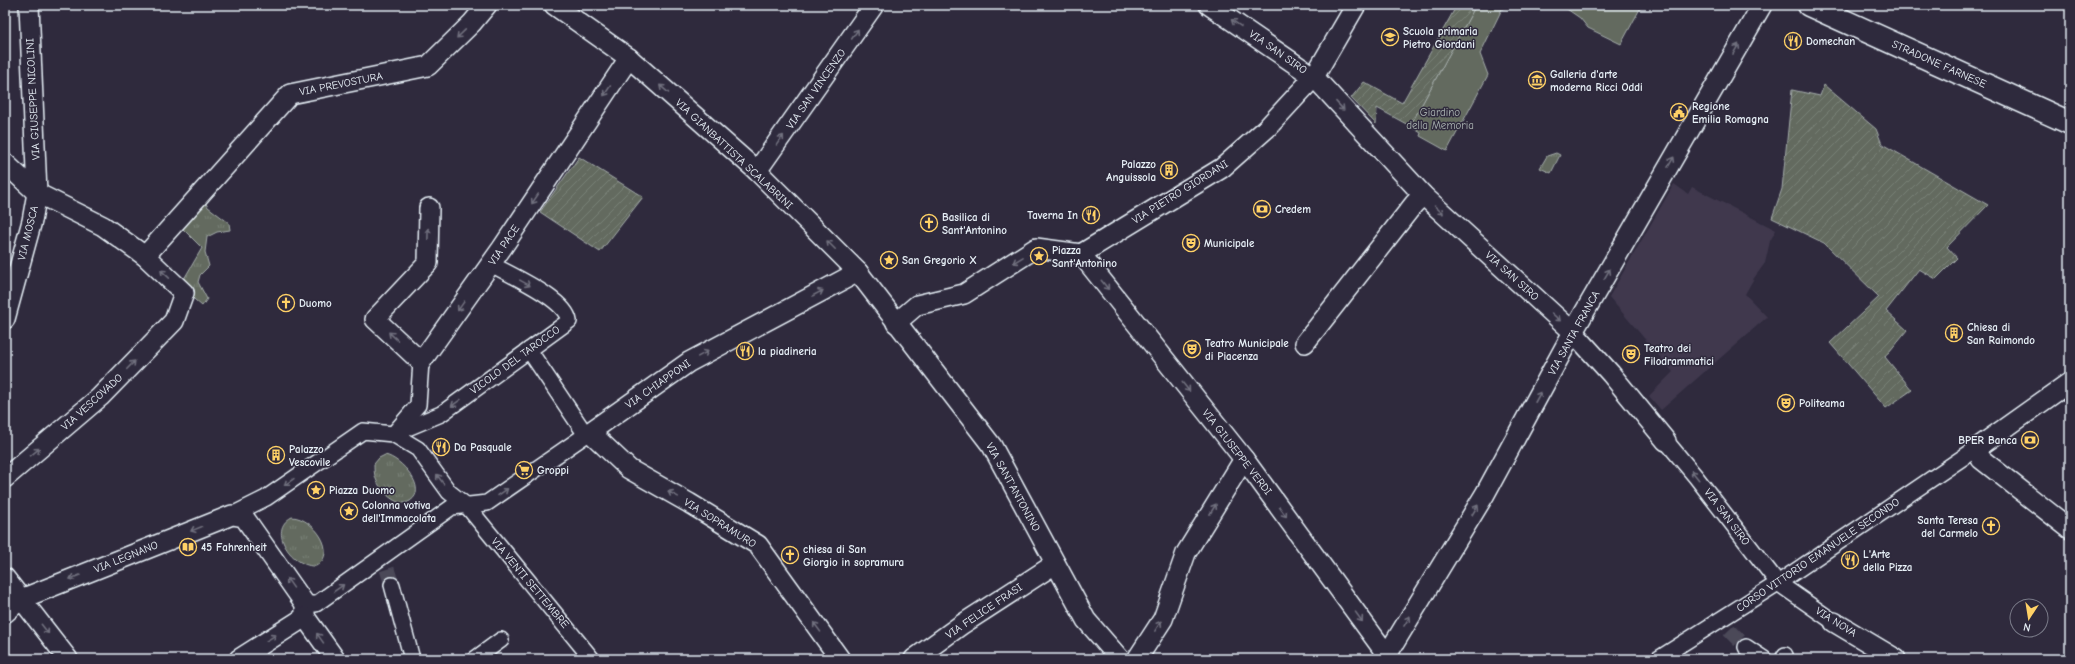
<svg xmlns="http://www.w3.org/2000/svg" width="2075" height="664" font-family="'Comic Neue',sans-serif">
  <style>
    .built { fill: #40394e }
    .grass { fill: url(#grass-tufts); stroke: #a6aeac }
    .park { fill: #636b5f; stroke: #a6aeac }
    .garden { fill: url(#garden-furrows); stroke: #a6aeac }
    .lines { fill: none; stroke-linecap: round; stroke-linejoin: round }
    .pedestrian-tunnel { stroke: #4b4859; stroke-width: 15; stroke-dasharray: 15 8; stroke-linecap: butt }
    .pedestrian-casing { stroke: #e8f1f8; stroke-width: 18 }
    .minor-casing { stroke: #e8f1f8; stroke-width: 22 }
    .tertiary-casing { stroke: #e8f1f8; stroke-width: 25 }
    .pedestrian { stroke: #2f2a3d; stroke-width: 15 }
    .minor { stroke: #2f2a3d; stroke-width: 19 }
    .tertiary { stroke: #2f2a3d; stroke-width: 22 }
    .oneway { stroke: #70707e }
    .labels { text-anchor: middle; dominant-baseline: central; stroke-width: 3; stroke-linejoin: round; paint-order: stroke }
    .poi-label { font-size: 11px; font-weight: bold; fill: #e8f1f8; stroke: #2f2a3d; text-anchor: start }
    .street-label { font-size: 11px; fill: #e8f1f8; stroke: #2f2a3d }
    .park-label { font-size: 11px; fill: #acb5b3; stroke: #2f2a3d }
  </style>
  <defs>
    <pattern id="grass-tufts" width="24" height="20" patternUnits="userSpaceOnUse"><rect width="24" height="20" fill="#636b5f"/><path d="M3 7l-1-3M5 7V3M7 7l1-3M15 17l-1-3M17 17v-4M19 17l1-3" fill="none" stroke="#798177"/></pattern>
    <pattern id="garden-furrows" width="10" height="10" patternUnits="userSpaceOnUse"><rect width="10" height="10" fill="#636b5f"/><path d="M-1 1l2-2M0 10L10 0M9 11l2-2" fill="none" stroke="#798177"/></pattern>
  </defs>
  <rect width="100%" height="100%" fill="#2f2a3d"/>
  <filter id="ink" filterUnits="userSpaceOnUse"><feTurbulence type="fractalNoise" baseFrequency=".025" numOctaves="2"/><feDisplacementMap in="SourceGraphic" scale="8" xChannelSelector="R" yChannelSelector="G"/><feConvolveMatrix kernelMatrix="1 2 1 2 8 2 1 2 1" color-interpolation-filters="sRGB"/></filter>
  <g filter="url(#ink)">
    <!-- built -->
    <path class="built" d="M 1674,184 L 1688,194 L 1692,187 L 1776,230 L 1770,241 L 1765,263 L 1754,278 L 1745,294 L 1767,317 L 1661,410 L 1649,396 L 1673,372 L 1609,297 Z"/>
    <!-- grass -->
    <g class="grass">
      <path d="M 1556,153 L 1560,155 L 1551,173 L 1540,168 L 1547,156 Z"/>
      <path d="M 202,197 L 208,207 L 229,223 L 230,230 L 217,232 L 207,237 L 205,252 L 209,266 L 200,275 L 198,282 L 207,299 L 202,306 L 187,293 L 184,279 L 202,248 L 179,225 Z"/>
      <path d="M 385,455 C 401,458 429,489 410,501 C 397,509 380,490 376,479 C 374,474 374,469 374,464 L 379,458 Z"/>
      <path d="M 292,517 C 314,518 339,553 316,566 C 293,568 266,530 292,517 Z"/>
    </g>
    <!-- park -->
    <g class="park">
      <path d="M 1476,5 L 1513,5 L 1502,9 L 1480,54 L 1488,75 L 1447,151 L 1420,136 L 1421,133 L 1410,126 Z"/>
      <path d="M 1561,5 L 1642,5 L 1621,44 L 1588,28 L 1580,18 Z"/>
    </g>
    <!-- garden -->
    <g class="garden">
      <path d="M 1457,5 L 1476,5 L 1410,126 L 1377,108 L 1376,124 L 1351,98 L 1364,82 L 1402,103 Z"/>
      <path d="M 1824,85 L 1876,129 L 1882,144 L 1988,205 L 1947,247 L 1957,258 L 1936,279 L 1919,269 L 1886,311 L 1907,330 L 1885,357 L 1912,390 L 1886,408 L 1830,343 L 1879,297 L 1824,243 L 1772,218 L 1782,189 L 1792,90 L 1820,96 Z"/>
      <path d="M 579,157 L 643,197 L 600,252 L 540,212 Z"/>
    </g>
    <g class="lines">
      <!-- pedestrian-tunnel -->
      <g class="pedestrian-tunnel">
        <path d="M 387,569 L 392,585"/>
        <path d="M 1729,630 L 1746,647"/>
      </g>
      <!-- pedestrian casing -->
      <g class="pedestrian-casing">
        <g id="pedestrian">
          <path d="M 529,350 L 586,435"/>
          <path d="M 395,432 L 418,405 L 421,362"/>
          <path d="M 393,434 L 441,414 L 569,321 C 566,299 510,275 491,264"/>
          <path d="M 1666,441 L 1696,477 L 1778,583 L 1834,622"/>
          <path d="M 232,515 L 266,498 L 363,431 L 393,434 L 418,449 L 449,492 L 467,506 L 592,659"/>
          <path d="M 392,585 L 412,659"/>
          <path d="M 305,604 L 316,604 L 452,507 L 487,503 L 590,432"/>
          <path d="M 1746,647 L 1764,659"/>
          <path d="M 475,659 L 501,640"/>
          <path d="M 1658,659 L 1778,583 L 1977,448"/>
          <path d="M 1783,659 L 1785,655"/>
        </g>
      </g>
      <!-- minor casing -->
      <g class="minor-casing">
        <g id="minor">
          <path d="M 554,5 L 629,58 L 757,171 L 858,272 L 992,446 L 1086,620 L 1120,659"/>
          <path d="M 1209,5 L 1314,77 L 1423,195 L 1573,332 L 1611,374 L 1666,441"/>
          <path d="M 5,163 L 37,193 L 103,226 L 145,256 L 184,293 L 174,321 L 100,397 L 5,478"/>
          <path d="M 757,171 L 874,5"/>
          <path d="M 429,208 L 428,263 L 375,319 L 421,362 L 502,248 L 629,58"/>
          <path d="M 1081,254 L 1244,459 L 1387,655 L 1485,494 L 1573,332 L 1762,5"/>
          <path d="M 1081,254 L 1222,168 L 1266,129 L 1314,77 L 1356,5"/>
          <path d="M 145,256 L 290,94 L 428,66 L 472,23 L 487,5"/>
          <path d="M 5,319 L 32,221 L 37,193 L 29,5"/>
          <path d="M 896,323 L 917,305 L 964,294 L 1036,248 L 1081,254"/>
          <path d="M 1305,343 L 1414,204 L 1423,195"/>
          <path d="M 2070,382 L 1977,448 L 1981,459 L 2070,529"/>
          <path d="M 5,578 L 68,659"/>
          <path d="M 5,613 L 21,599 L 232,515 L 244,517 L 305,604 L 305,617"/>
          <path d="M 305,617 L 335,659"/>
          <path d="M 1834,622 L 1896,659"/>
          <path d="M 239,659 L 305,617"/>
          <path d="M 840,659 L 758,545 L 689,503 L 629,469 L 590,432 L 689,362 L 858,272"/>
          <path d="M 914,659 L 961,625 L 1055,564"/>
          <path d="M 1137,659 L 1163,619 L 1186,553 L 1244,459"/>
        </g>
      </g>
      <!-- tertiary casing -->
      <g class="tertiary-casing">
        <path id="tertiary" d="M 1809,5 L 2070,123"/>
      </g>
      <!-- pedestrian -->
      <use href="#pedestrian" class="pedestrian"/>
      <!-- minor -->
      <use href="#minor" class="minor"/>
      <!-- tertiary -->
      <use href="#tertiary" class="tertiary"/>
    </g>
    <!-- one-way arrows -->
    <defs><path id="oneway-shaft" d="M-6 0H5M1.5-3L5.5 0L1.5 3" fill="none" stroke-width="1.6" stroke-linecap="round" stroke-linejoin="round"/></defs>
    <g class="oneway">
      <use href="#oneway-shaft" transform="translate(1236 23) rotate(-145)"/>
      <use href="#oneway-shaft" transform="translate(461 34) rotate(136)"/>
      <use href="#oneway-shaft" transform="translate(855 34) rotate(-56)"/>
      <use href="#oneway-shaft" transform="translate(1736 49) rotate(-60)"/>
      <use href="#oneway-shaft" transform="translate(664 89) rotate(-139)"/>
      <use href="#oneway-shaft" transform="translate(607 91) rotate(124)"/>
      <use href="#oneway-shaft" transform="translate(1340 106) rotate(47)"/>
      <use href="#oneway-shaft" transform="translate(780 140) rotate(-54)"/>
      <use href="#oneway-shaft" transform="translate(1671 162) rotate(-60)"/>
      <use href="#oneway-shaft" transform="translate(535 199) rotate(124)"/>
      <use href="#oneway-shaft" transform="translate(1439 210) rotate(42)"/>
      <use href="#oneway-shaft" transform="translate(428 234) rotate(-89)"/>
      <use href="#oneway-shaft" transform="translate(831 245) rotate(-135)"/>
      <use href="#oneway-shaft" transform="translate(1018 260) rotate(148)"/>
      <use href="#oneway-shaft" transform="translate(165 274) rotate(-137)"/>
      <use href="#oneway-shaft" transform="translate(1607 274) rotate(-60)"/>
      <use href="#oneway-shaft" transform="translate(525 283) rotate(29)"/>
      <use href="#oneway-shaft" transform="translate(1105 285) rotate(51)"/>
      <use href="#oneway-shaft" transform="translate(818 293) rotate(-28)"/>
      <use href="#oneway-shaft" transform="translate(461 306) rotate(125)"/>
      <use href="#oneway-shaft" transform="translate(1556 317) rotate(42)"/>
      <use href="#oneway-shaft" transform="translate(393 336) rotate(-137)"/>
      <use href="#oneway-shaft" transform="translate(703 354) rotate(-29)"/>
      <use href="#oneway-shaft" transform="translate(131 365) rotate(-46)"/>
      <use href="#oneway-shaft" transform="translate(1186 387) rotate(51)"/>
      <use href="#oneway-shaft" transform="translate(1538 397) rotate(-61)"/>
      <use href="#oneway-shaft" transform="translate(456 403) rotate(144)"/>
      <use href="#oneway-shaft" transform="translate(35 452) rotate(-40)"/>
      <use href="#oneway-shaft" transform="translate(1695 475) rotate(-129)"/>
      <use href="#oneway-shaft" transform="translate(440 479) rotate(-126)"/>
      <use href="#oneway-shaft" transform="translate(289 482) rotate(145)"/>
      <use href="#oneway-shaft" transform="translate(503 492) rotate(-35)"/>
      <use href="#oneway-shaft" transform="translate(673 494) rotate(-151)"/>
      <use href="#oneway-shaft" transform="translate(1213 509) rotate(-58)"/>
      <use href="#oneway-shaft" transform="translate(1475 510) rotate(-59)"/>
      <use href="#oneway-shaft" transform="translate(1283 512) rotate(54)"/>
      <use href="#oneway-shaft" transform="translate(196 529) rotate(158)"/>
      <use href="#oneway-shaft" transform="translate(75 577) rotate(158)"/>
      <use href="#oneway-shaft" transform="translate(290 583) rotate(-125)"/>
      <use href="#oneway-shaft" transform="translate(339 588) rotate(-35)"/>
      <use href="#oneway-shaft" transform="translate(1359 617) rotate(54)"/>
      <use href="#oneway-shaft" transform="translate(1407 621) rotate(-59)"/>
      <use href="#oneway-shaft" transform="translate(1158 626) rotate(-58)"/>
      <use href="#oneway-shaft" transform="translate(817 627) rotate(-126)"/>
      <use href="#oneway-shaft" transform="translate(45 629) rotate(52)"/>
      <use href="#oneway-shaft" transform="translate(271 638) rotate(-32)"/>
      <use href="#oneway-shaft" transform="translate(320 638) rotate(-125)"/>
    </g>
  </g>
  <!-- icons -->
  <defs>
    <g id="school-ring" transform="scale(0.9)"><circle r="9.5" fill="#2f2a3d" stroke="#ffd166" stroke-width="1.5"/><path d="M0-5L7-2L0 1L-7-2ZM-4 1L0 2.5L4 1V4Q0 6-4 4Z" fill="#ffd166"/></g>
    <g id="restaurant-ring" transform="scale(0.9)"><circle r="9.5" fill="#2f2a3d" stroke="#ffd166" stroke-width="1.5"/><path d="M-5-6h1v4h1v-4h1v4h1v-4h1v5L-1.5 .5V6h-2V.5L-5-1ZM5-6V6H3V1.5H1.5Q1.5-4 5-6Z" fill="#ffd166"/></g>
    <g id="museum-ring" transform="scale(0.9)"><circle r="9.5" fill="#2f2a3d" stroke="#ffd166" stroke-width="1.5"/><path d="M0-6L6-3V-2H-6V-3ZM-5-1h2V3h-2ZM-1-1h2V3h-2ZM3-1h2V3H3ZM-6 4H6V6H-6Z" fill="#ffd166"/></g>
    <g id="civic-ring" transform="scale(0.9)"><circle r="9.5" fill="#2f2a3d" stroke="#ffd166" stroke-width="1.5"/><path d="M-.6-6.5H3V-4.5H.6V-3L4-1V1h2V6H-6V1h2V-1L-.6-3ZM-1.2 2.5V6h2.4V2.5Z" fill="#ffd166"/></g>
    <g id="building-ring" transform="scale(0.9)"><circle r="9.5" fill="#2f2a3d" stroke="#ffd166" stroke-width="1.5"/><path d="M-4-6H4V6H1V3H-1V6H-4ZM-2.5-4.3h1.7v1.8h-1.7ZM.8-4.3h1.7v1.8H.8ZM-2.5-1h1.7V.8h-1.7ZM.8-1h1.7V.8H.8Z" fill="#ffd166"/></g>
    <g id="bank-ring" transform="scale(0.9)"><circle r="9.5" fill="#2f2a3d" stroke="#ffd166" stroke-width="1.5"/><path d="M-6-4H6V4H-6ZM0-2.3a2.3 2.3 0 1 0 0 4.6a2.3 2.3 0 1 0 0-4.6Z" fill="#ffd166"/></g>
    <g id="church-ring" transform="scale(0.9)"><circle r="9.5" fill="#2f2a3d" stroke="#ffd166" stroke-width="1.5"/><path d="M-1.2-6h2.4v3.5h3.3v2.4h-3.3V6h-2.4V-.1h-3.3v-2.4h3.3Z" fill="#ffd166"/></g>
    <g id="theatre-ring" transform="scale(0.9)"><circle r="9.5" fill="#2f2a3d" stroke="#ffd166" stroke-width="1.5"/><path d="M-5-5.5Q0-4 5-5.5V0Q5 5 0 6Q-5 5-5 0ZM-3.3-2.5H-1v1.5H-3.3ZM1-2.5H3.3v1.5H1ZM-2.8 1Q0 5.5 2.8 1Z" fill="#ffd166"/></g>
    <g id="sight-ring" transform="scale(0.9)"><circle r="9.5" fill="#2f2a3d" stroke="#ffd166" stroke-width="1.5"/><path d="M0-6L1.8-2.2L6-1.7L2.9 1.2L3.7 5.4L0 3.3L-3.7 5.4L-2.9 1.2L-6-1.7L-1.8-2.2Z" fill="#ffd166"/></g>
    <g id="supermarket-ring" transform="scale(0.9)"><circle r="9.5" fill="#2f2a3d" stroke="#ffd166" stroke-width="1.5"/><path d="M-6-5.5h2.5l.6 2H6L4.5 2H-2.5L-4.4-4H-6ZM-1.5 3.2a1.3 1.3 0 1 0 .1 0ZM3 3.2a1.3 1.3 0 1 0 .1 0Z" fill="#ffd166"/></g>
    <g id="library-ring" transform="scale(0.9)"><circle r="9.5" fill="#2f2a3d" stroke="#ffd166" stroke-width="1.5"/><path d="M-6-4Q-3-5.5-.7-3.5V5Q-3 3-6 4ZM6-4Q3-5.5 .7-3.5V5Q3 3 6 4Z" fill="#ffd166"/></g>
  </defs>
  <g fill-rule="evenodd">
    <use href="#school-ring" x="1390" y="37"/>
    <use href="#restaurant-ring" x="1793" y="41"/>
    <use href="#museum-ring" x="1537" y="80"/>
    <use href="#civic-ring" x="1679" y="112"/>
    <use href="#building-ring" x="1169" y="170"/>
    <use href="#bank-ring" x="1262" y="209"/>
    <use href="#restaurant-ring" x="1091" y="215"/>
    <use href="#church-ring" x="929" y="223"/>
    <use href="#theatre-ring" x="1191" y="243"/>
    <use href="#sight-ring" x="1039" y="256"/>
    <use href="#sight-ring" x="889" y="260"/>
    <use href="#church-ring" x="286" y="303"/>
    <use href="#building-ring" x="1954" y="333"/>
    <use href="#theatre-ring" x="1192" y="349"/>
    <use href="#restaurant-ring" x="745" y="351"/>
    <use href="#theatre-ring" x="1631" y="354"/>
    <use href="#theatre-ring" x="1786" y="403"/>
    <use href="#bank-ring" x="2030" y="440"/>
    <use href="#restaurant-ring" x="441" y="447"/>
    <use href="#building-ring" x="276" y="455"/>
    <use href="#supermarket-ring" x="524" y="470"/>
    <use href="#sight-ring" x="316" y="490"/>
    <use href="#sight-ring" x="349" y="511"/>
    <use href="#church-ring" x="1991" y="526"/>
    <use href="#library-ring" x="188" y="547"/>
    <use href="#church-ring" x="790" y="555"/>
    <use href="#restaurant-ring" x="1850" y="560"/>
  </g>
  <g class="labels">
    <!-- poi labels -->
    <g class="poi-label">
      <text x="1403" y="31">Scuola primaria<tspan x="1403" dy="13">Pietro Giordani</tspan></text>
      <text x="1806" y="41">Domechan</text>
      <text x="1550" y="74">Galleria d'arte<tspan x="1550" dy="13">moderna Ricci Oddi</tspan></text>
      <text x="1692" y="106">Regione<tspan x="1692" dy="13">Emilia Romagna</tspan></text>
      <text x="1156" y="164" text-anchor="end">Palazzo<tspan x="1156" dy="13">Anguissola</tspan></text>
      <text x="1275" y="209">Credem</text>
      <text x="1078" y="215" text-anchor="end">Taverna In</text>
      <text x="942" y="217">Basilica di<tspan x="942" dy="13">Sant'Antonino</tspan></text>
      <text x="1204" y="243">Municipale</text>
      <text x="1052" y="250">Piazza<tspan x="1052" dy="13">Sant'Antonino</tspan></text>
      <text x="902" y="260">San Gregorio X</text>
      <text x="299" y="303">Duomo</text>
      <text x="1967" y="327">Chiesa di<tspan x="1967" dy="13">San Raimondo</tspan></text>
      <text x="1205" y="343">Teatro Municipale<tspan x="1205" dy="13">di Piacenza</tspan></text>
      <text x="1644" y="348">Teatro dei<tspan x="1644" dy="13">Filodrammatici</tspan></text>
      <text x="758" y="351">la piadineria</text>
      <text x="1799" y="403">Politeama</text>
      <text x="2017" y="440" text-anchor="end">BPER Banca</text>
      <text x="454" y="447">Da Pasquale</text>
      <text x="289" y="449">Palazzo<tspan x="289" dy="13">Vescovile</tspan></text>
      <text x="537" y="470">Groppi</text>
      <text x="329" y="490">Piazza Duomo</text>
      <text x="362" y="505">Colonna votiva<tspan x="362" dy="13">dell'Immacolata</tspan></text>
      <text x="1978" y="520" text-anchor="end">Santa Teresa<tspan x="1978" dy="13">del Carmelo</tspan></text>
      <text x="201" y="547">45 Fahrenheit</text>
      <text x="803" y="549">chiesa di San<tspan x="803" dy="13">Giorgio in sopramura</tspan></text>
      <text x="1863" y="554">L'Arte<tspan x="1863" dy="13">della Pizza</tspan></text>
    </g>
    <!-- street labels -->
    <g class="street-label">
      <text transform="translate(1278 52) rotate(35)">VIA SAN SIRO</text>
      <text transform="translate(1939 64) rotate(24)">STRADONE FARNESE</text>
      <text transform="translate(341 84) rotate(-11)">VIA PREVOSTURA</text>
      <text transform="translate(816 89) rotate(-55)">VIA SAN VINCENZO</text>
      <text transform="translate(33 99) rotate(-93)">VIA GIUSEPPE NICOLINI</text>
      <text transform="translate(734 154) rotate(43)">VIA GIANBATTISTA SCALABRINI</text>
      <text transform="translate(1180 192) rotate(-32)">VIA PIETRO GIORDANI</text>
      <text transform="translate(28 233) rotate(-76)">VIA MOSCA</text>
      <text transform="translate(504 245) rotate(-56)">VIA PACE</text>
      <text transform="translate(1512 276) rotate(42)">VIA SAN SIRO</text>
      <text transform="translate(1574 333) rotate(-61)">VIA SANTA FRANCA</text>
      <text transform="translate(515 360) rotate(-36)">VICOLO DEL TAROCCO</text>
      <text transform="translate(658 384) rotate(-35)">VIA CHIAPPONI</text>
      <text transform="translate(92 402) rotate(-42)">VIA VESCOVADO</text>
      <text transform="translate(1237 452) rotate(52)">VIA GIUSEPPE VERDI</text>
      <text transform="translate(1013 487) rotate(61)">VIA SANT'ANTONINO</text>
      <text transform="translate(1727 517) rotate(53)">VIA SAN SIRO</text>
      <text transform="translate(720 523) rotate(32)">VIA SOPRAMURO</text>
      <text transform="translate(1818 555) rotate(-34)">CORSO VITTORIO EMANUELE SECONDO</text>
      <text transform="translate(126 557) rotate(-22)">VIA LEGNANO</text>
      <text transform="translate(530 583) rotate(50)">VIA VENTI SETTEMBRE</text>
      <text transform="translate(984 611) rotate(-34)">VIA FELICE FRASI</text>
      <text transform="translate(1836 622) rotate(32)">VIA NOVA</text>
    </g>
    <!-- park labels -->
    <g class="park-label">
      <text x="1440" y="112">Giardino<tspan x="1440" dy="13">della Memoria</tspan></text>
    </g>
  </g>
  <!-- margin -->
  <rect width="2075" height="664" fill="none" stroke="#2f2a3d" stroke-width="20"/>
  <rect x="10" y="10" width="2055" height="644" fill="none" stroke="#e8f1f8" stroke-width="1.5" filter="url(#ink)"/>
  <!-- north arrow -->
  <g transform="translate(2029 618) rotate(192)"><circle r="19" fill="#2f2a3d" stroke="#797a88"/>
  <path d="M0-3L7 15L0 10L-7 15Z" fill="#ffd166"/>
  <text y="-6" font-size="11" font-weight="bold" text-anchor="middle" fill="#e8f1f8">N</text>
  </g>
</svg>
